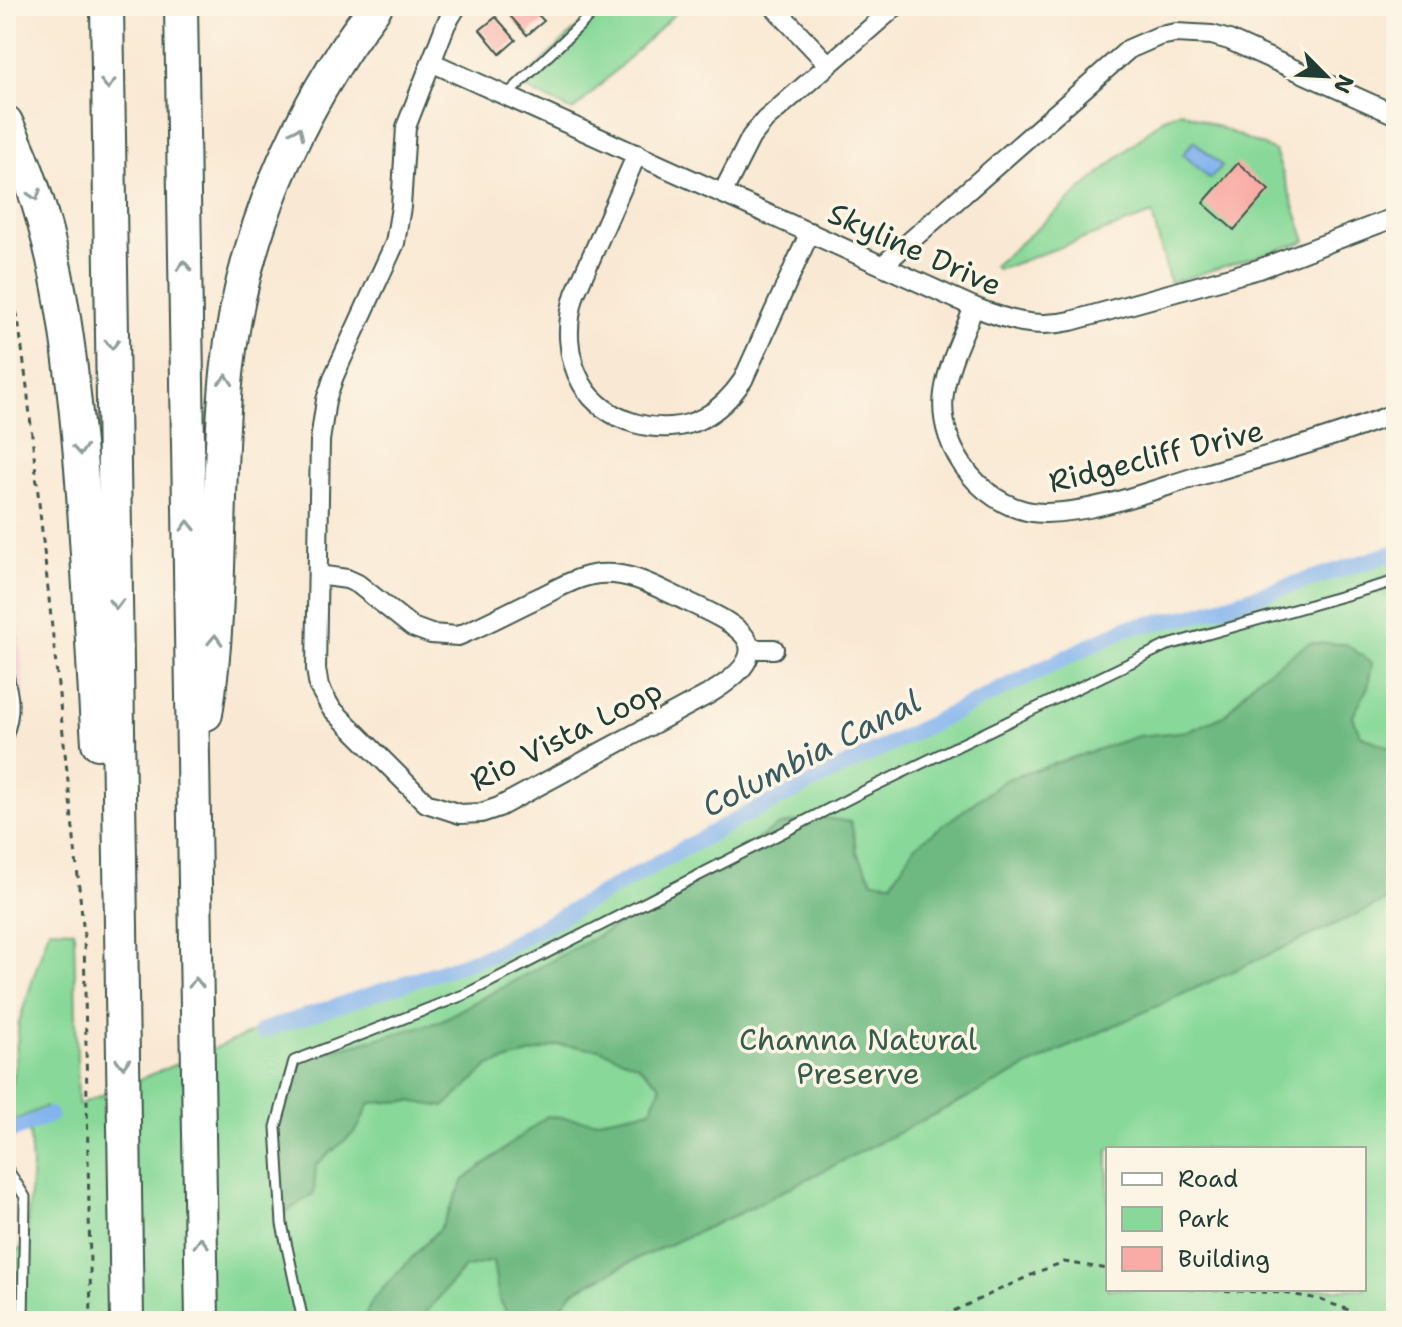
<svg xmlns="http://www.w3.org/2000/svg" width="1402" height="1327" font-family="'Shantell Sans',sans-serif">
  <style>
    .built { fill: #f6cfd5 }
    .green { fill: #88d999; stroke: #548b66; stroke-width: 2; fill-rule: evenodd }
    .forest { fill: #6eb981; stroke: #467b5a; stroke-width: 2 }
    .water { fill: #82b3ee; stroke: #507891; stroke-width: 2 }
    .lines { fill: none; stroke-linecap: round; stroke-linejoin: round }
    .canal { stroke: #82b3ee; stroke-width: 16 }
    .building { fill: #f9aca6 }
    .lane-casing { stroke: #40574c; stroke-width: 13 }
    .street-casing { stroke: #40574c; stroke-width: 22 }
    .highway-casing { stroke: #40574c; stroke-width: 36 }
    .path { stroke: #40574c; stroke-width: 3; stroke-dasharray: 6 6; stroke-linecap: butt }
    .lane { stroke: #fff; stroke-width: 9 }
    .street { stroke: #fff; stroke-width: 18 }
    .highway { stroke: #fff; stroke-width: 32 }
    .oneway { stroke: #8f9e9a }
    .labels { text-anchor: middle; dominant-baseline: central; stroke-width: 7; stroke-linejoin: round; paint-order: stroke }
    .street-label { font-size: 30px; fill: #1f3d34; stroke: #fcf5e5 }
    .park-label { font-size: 30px; fill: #345c48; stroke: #fcf5e5 }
    .water-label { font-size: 32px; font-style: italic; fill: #385a62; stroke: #fcf5e5 }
  </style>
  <rect width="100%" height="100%" fill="#fcf5e5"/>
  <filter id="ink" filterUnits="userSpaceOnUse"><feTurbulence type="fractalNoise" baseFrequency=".0125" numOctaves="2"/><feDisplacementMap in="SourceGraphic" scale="16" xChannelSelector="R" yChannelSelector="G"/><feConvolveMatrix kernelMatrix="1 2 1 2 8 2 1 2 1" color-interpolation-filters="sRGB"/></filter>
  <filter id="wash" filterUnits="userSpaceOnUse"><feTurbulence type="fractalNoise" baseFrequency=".006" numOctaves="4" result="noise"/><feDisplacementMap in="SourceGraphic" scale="32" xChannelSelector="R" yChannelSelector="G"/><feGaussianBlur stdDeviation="1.8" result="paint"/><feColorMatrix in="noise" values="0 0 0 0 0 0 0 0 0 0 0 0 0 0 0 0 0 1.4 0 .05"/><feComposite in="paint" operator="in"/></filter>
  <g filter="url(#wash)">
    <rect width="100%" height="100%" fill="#f9e9d4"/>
    <!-- built -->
    <path class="built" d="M 6,489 L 24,687 L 23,724 L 6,759 Z"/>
    <!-- green -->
    <g class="green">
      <path d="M 600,6 L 683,6 L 573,111 L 518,85 Z"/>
      <path d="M 1181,111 L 1275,151 L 1306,241 L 1170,283 L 1152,214 L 997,270 L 994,266 L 1162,119 Z"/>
      <path d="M 1396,552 L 1396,1321 L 6,1321 L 6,1254 L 26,1247 L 32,1165 L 29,1126 L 50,1116 L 45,1107 L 6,1124 L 6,1088 L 13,1083 L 19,1022 L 49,929 L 74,930 L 78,1105 L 261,1029 L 493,954 L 739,818 L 1126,628 L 1193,616 ZM 1108,1149 L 1364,1149 L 1364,1289 L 1108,1289 Z"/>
    </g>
    <!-- forest -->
    <path class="forest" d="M 1309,643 L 1346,644 L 1372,663 L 1368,687 L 1353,716 L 1360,735 L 1388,747 L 1396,744 L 1396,896 L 1055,1053 L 740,1213 L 637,1259 L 572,1292 L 552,1321 L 512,1321 L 499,1299 L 493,1261 L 464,1268 L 419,1321 L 362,1321 L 374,1298 L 441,1227 L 464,1180 L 547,1116 L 593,1121 L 651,1110 L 661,1086 L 638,1065 L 599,1049 L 559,1045 L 489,1066 L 444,1107 L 410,1101 L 370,1103 L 357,1130 L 316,1165 L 314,1193 L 282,1215 L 276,1127 L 294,1061 L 438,1022 L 688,887 L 777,826 L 816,817 L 851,822 L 857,853 L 873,881 L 892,882 L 915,846 L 1005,780 L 1138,736 L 1189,731 L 1224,716 L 1256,679 Z"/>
    <!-- water -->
    <path class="water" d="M 1194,141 L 1222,166 L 1210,179 L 1183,154 Z"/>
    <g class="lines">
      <!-- canal -->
      <g class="canal">
        <path d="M 261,1031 L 493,954 L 739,818 L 1126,628 L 1193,616 L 1396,552"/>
        <path d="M 6,1133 L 50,1115"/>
      </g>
    </g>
    <g id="blocks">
      <!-- building -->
      <g class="building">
        <path d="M 508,6 L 530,6 L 544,21 L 527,35 L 504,9 Z"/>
        <path d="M 496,17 L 516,40 L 500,54 L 480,30 Z"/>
        <path d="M 1238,163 L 1269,190 L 1234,230 L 1203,203 Z"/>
      </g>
    </g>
  </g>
  <g filter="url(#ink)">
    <use href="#blocks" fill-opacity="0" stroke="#40574c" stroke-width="2"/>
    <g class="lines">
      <!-- lane casing -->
      <g class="lane-casing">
        <g id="lane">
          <path d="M 507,95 L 600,6"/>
          <path d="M 6,667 C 14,696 17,711 6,740"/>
          <path d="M 6,1167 L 25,1197 L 23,1321"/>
          <path d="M 303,1321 L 282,1224 L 276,1127 L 294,1061 L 466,994 L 860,793 L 1165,646 L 1396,581"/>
        </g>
      </g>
      <!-- street casing -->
      <g class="street-casing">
        <g id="street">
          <path d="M 773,6 L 828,64"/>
          <path d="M 431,62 L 974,307 C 1007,320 1035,329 1071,321 L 1259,269 L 1396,217"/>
          <path d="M 637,154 L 575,294 C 566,323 566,356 582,384 C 604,423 663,439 703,418 C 720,409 732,396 743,380 L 810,232"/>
          <path d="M 723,192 L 751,137 L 765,120 L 896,6"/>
          <path d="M 883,265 L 1129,49 L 1159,36 L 1176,33 L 1212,35 L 1229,40 L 1396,115"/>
          <path d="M 974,307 C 963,335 948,364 944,393 C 936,450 987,514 1046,513 C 1099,512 1154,489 1205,474 C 1269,455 1333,438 1396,413"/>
          <path d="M 318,575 L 347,579 L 358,584 L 412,627 L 431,634 L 458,636 C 487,624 514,609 542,596 C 560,587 579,576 599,574 C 631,571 658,588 686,601 C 743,627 784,648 709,694 L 499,807 L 481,813 L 460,814 L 426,803 L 331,708 L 319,687 L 316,669 L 320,441 L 326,400 L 334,376 L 395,243 L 401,207 L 406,127 L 446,24 L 457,6"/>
          <path d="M 750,649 L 774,649"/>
        </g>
      </g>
      <!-- highway casing -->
      <g class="highway-casing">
        <g id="highway">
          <path d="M 107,6 L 127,1321"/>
          <path d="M 181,6 L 202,1321"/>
          <path d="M 6,122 C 54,220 68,327 78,434 C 88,537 91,640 98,743"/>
          <path d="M 206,714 C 224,602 215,487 227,374 C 240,241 295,112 376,6"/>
        </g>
      </g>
      <!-- path -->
      <g class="path">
        <path d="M 1174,6 L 1175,18"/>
        <path d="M 6,277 L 18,318 L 27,387 L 84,935 L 91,1321"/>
        <path d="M 1189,1289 L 1284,1293 L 1318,1299 L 1380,1321"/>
        <path d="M 932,1321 L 1040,1271 L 1064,1262 L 1108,1269"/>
      </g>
      <!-- lane -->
      <use href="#lane" class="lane"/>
      <!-- street -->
      <use href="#street" class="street"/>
      <!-- highway -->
      <use href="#highway" class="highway"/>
    </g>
    <!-- one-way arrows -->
    <defs><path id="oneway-chevron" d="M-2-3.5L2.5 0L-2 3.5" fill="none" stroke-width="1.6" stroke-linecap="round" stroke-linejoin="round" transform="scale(2)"/></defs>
    <g class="oneway">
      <use href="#oneway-chevron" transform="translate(108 84) rotate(89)"/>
      <use href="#oneway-chevron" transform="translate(298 132) rotate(-65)"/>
      <use href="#oneway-chevron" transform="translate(35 195) rotate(72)"/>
      <use href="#oneway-chevron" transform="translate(184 266) rotate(-91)"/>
      <use href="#oneway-chevron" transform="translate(112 344) rotate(89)"/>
      <use href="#oneway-chevron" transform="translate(226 380) rotate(-85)"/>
      <use href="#oneway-chevron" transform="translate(80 450) rotate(85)"/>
      <use href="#oneway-chevron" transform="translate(188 526) rotate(-91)"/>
      <use href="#oneway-chevron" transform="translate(116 604) rotate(89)"/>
      <use href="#oneway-chevron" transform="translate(215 640) rotate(-88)"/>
      <use href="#oneway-chevron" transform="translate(196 983) rotate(-91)"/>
      <use href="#oneway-chevron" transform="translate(123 1063) rotate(89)"/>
      <use href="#oneway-chevron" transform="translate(201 1243) rotate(-91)"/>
    </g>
  </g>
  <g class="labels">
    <!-- street labels -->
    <g class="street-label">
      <text transform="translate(915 249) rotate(24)">Skyline Drive</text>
      <text transform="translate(1156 456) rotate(-14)">Ridgecliff Drive</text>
      <text transform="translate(566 735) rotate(-27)">Rio Vista Loop</text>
    </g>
    <!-- park labels -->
    <g class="park-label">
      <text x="858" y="1039">Chamna Natural<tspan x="858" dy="34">Preserve</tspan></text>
    </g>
    <!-- water labels -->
    <g class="water-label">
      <text transform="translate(811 753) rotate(-27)">Columbia Canal</text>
    </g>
  </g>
  <!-- margin -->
  <rect width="1402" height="1327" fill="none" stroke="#fcf5e5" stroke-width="32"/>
  <!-- legend -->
  <rect x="1106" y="1147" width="260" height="144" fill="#fcf5e5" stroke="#a4ab9e" stroke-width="2"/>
  <rect x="1122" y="1173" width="40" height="12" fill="#ffffff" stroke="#a4ab9e" stroke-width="2"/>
  <text x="1178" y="1187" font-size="24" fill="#1f3d34">Road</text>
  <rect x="1122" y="1207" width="40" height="24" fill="#88d999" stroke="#a4ab9e" stroke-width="2"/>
  <text x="1178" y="1227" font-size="24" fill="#1f3d34">Park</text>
  <rect x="1122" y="1247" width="40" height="24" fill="#f9aca6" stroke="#a4ab9e" stroke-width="2"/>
  <text x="1178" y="1267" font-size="24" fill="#1f3d34">Building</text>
  <!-- north arrow -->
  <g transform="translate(1326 76) rotate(114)" stroke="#fcf5e5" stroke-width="6" paint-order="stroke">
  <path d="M0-6L14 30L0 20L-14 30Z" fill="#1f3d34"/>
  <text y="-12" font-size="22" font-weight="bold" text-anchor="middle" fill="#1f3d34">N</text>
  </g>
</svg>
